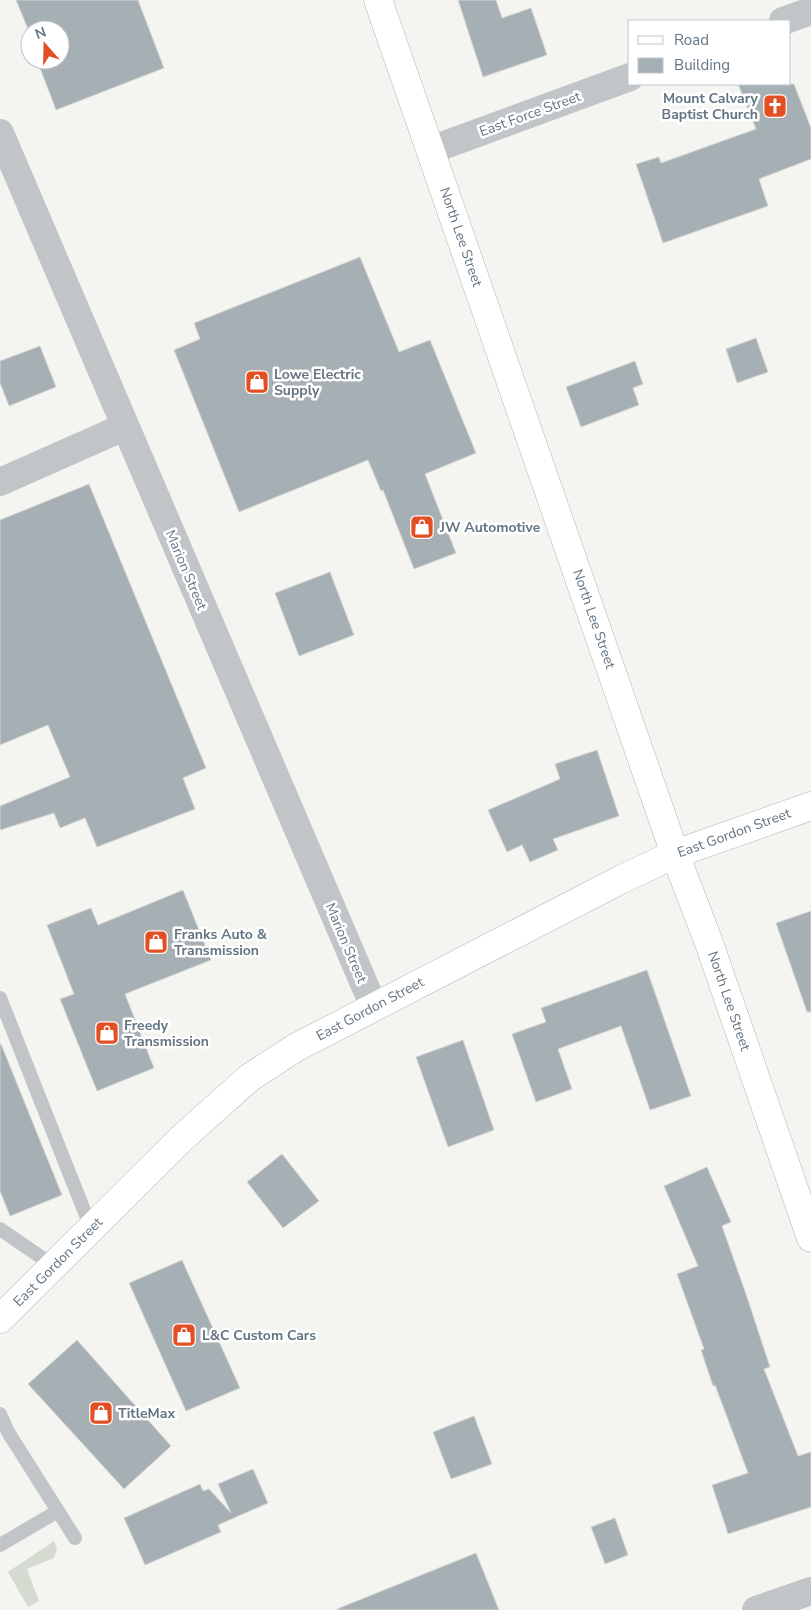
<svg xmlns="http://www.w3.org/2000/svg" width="811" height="1610" font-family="'Nunito Sans',sans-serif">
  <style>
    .green { fill: #d5dbd1 }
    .building { fill: #a6afb4; stroke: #d6d6d3 }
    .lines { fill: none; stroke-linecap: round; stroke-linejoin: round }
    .secondary-casing { stroke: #b1b7bb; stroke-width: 29 }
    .lane { stroke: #c1c5c8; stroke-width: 14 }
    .street { stroke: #c1c5c8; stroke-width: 28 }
    .secondary { stroke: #fff; stroke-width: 28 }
    .labels { text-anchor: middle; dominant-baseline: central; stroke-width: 5; stroke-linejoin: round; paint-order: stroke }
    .poi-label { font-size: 14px; font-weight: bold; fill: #637482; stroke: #fff; text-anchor: start }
    .street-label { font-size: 14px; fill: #637482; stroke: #fff }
  </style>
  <rect width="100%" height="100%" fill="#f4f4f0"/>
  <!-- green -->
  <path class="green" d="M 54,1541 L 57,1549 L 54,1558 L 27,1569 L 39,1601 L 28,1607 L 8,1572 Z"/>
  <!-- building -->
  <g class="building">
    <path d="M 16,0 L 138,0 L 164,68 L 56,110 L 37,60 L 60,60 L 60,30 L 30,30 L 30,34 Z"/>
    <path d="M 458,0 L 496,0 L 502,18 L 531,8 L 547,55 L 483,77 Z"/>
    <path d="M 738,84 L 794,84 L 811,128 L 811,159 L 759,179 L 768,206 L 663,243 L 636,164 L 659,157 L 661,163 L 756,129 Z"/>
    <path d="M 360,257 L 399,352 L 430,340 L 476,453 L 425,474 L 456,553 L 414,569 L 383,490 L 381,491 L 368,460 L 239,512 L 174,350 L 200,339 L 194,323 Z"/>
    <path d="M 756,338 L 768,372 L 737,383 L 726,349 Z"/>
    <path d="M 40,346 L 56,387 L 9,406 L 0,383 L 0,361 Z"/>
    <path d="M 635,361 L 643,384 L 633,388 L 639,405 L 581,427 L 566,387 Z"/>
    <path d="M 89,484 L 206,768 L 183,778 L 195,809 L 97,847 L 85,818 L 60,828 L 54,813 L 0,830 L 0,806 L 70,777 L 48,725 L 0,745 L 0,520 Z"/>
    <path d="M 330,572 L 354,635 L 299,656 L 275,593 Z"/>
    <path d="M 597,750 L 619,816 L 553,839 L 558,850 L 530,862 L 522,845 L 507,852 L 488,810 L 560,779 L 555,764 Z"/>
    <path d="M 183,890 L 211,960 L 125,994 L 154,1068 L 97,1091 L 60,999 L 74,994 L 47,925 L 91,908 L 98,925 Z"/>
    <path d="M 811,911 L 811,1012 L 807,1012 L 776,923 Z"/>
    <path d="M 647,970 L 691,1096 L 650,1110 L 621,1026 L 558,1049 L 572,1089 L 536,1102 L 512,1034 L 546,1022 L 541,1008 Z"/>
    <path d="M 463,1040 L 494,1130 L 448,1147 L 416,1057 Z"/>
    <path d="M 0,1044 L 1,1044 L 62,1195 L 10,1216 L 0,1191 Z"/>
    <path d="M 282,1154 L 319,1201 L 283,1228 L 247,1182 Z"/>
    <path d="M 707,1167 L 731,1222 L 722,1226 L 747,1297 L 770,1367 L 764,1369 L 798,1456 L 811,1452 L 811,1507 L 728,1534 L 712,1485 L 748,1473 L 715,1385 L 713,1386 L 701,1350 L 704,1349 L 677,1274 L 698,1266 L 664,1186 Z"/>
    <path d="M 182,1260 L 240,1388 L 186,1411 L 129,1283 Z"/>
    <path d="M 77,1340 L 171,1446 L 124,1489 L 28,1384 Z"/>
    <path d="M 474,1416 L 492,1464 L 451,1479 L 433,1432 Z"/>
    <path d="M 253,1469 L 268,1503 L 218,1525 L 221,1532 L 145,1565 L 124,1518 L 200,1484 L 203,1491 L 209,1489 L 231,1513 L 218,1484 Z"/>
    <path d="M 615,1518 L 628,1555 L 605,1564 L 591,1527 Z"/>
    <path d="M 476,1553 L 499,1610 L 338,1610 L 337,1609 Z"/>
  </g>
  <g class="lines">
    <!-- secondary casing -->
    <g class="secondary-casing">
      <g id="secondary">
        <path d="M 378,0 L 675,854 L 709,943 L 811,1238"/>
        <path d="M 0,1319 L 181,1139 L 249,1078 L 295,1048 L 620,880 L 675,854 L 811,806"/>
      </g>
    </g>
    <!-- lane -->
    <g class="lane">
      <path d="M 0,998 L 91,1228"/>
      <path d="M 0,1229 L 54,1266"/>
      <path d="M 0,1414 L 8,1432 L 75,1538"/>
      <path d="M 0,1545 L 58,1511"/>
    </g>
    <!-- street -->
    <g class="street">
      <path d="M 783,21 L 811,11"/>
      <path d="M 0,133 L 374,1007"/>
      <path d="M 431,150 L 630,77"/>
      <path d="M 0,482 L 124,427"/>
      <path d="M 756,1610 L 811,1591"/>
    </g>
    <!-- secondary -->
    <use href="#secondary" class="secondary"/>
  </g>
  <!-- icons -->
  <defs>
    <g id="church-square" transform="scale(1.25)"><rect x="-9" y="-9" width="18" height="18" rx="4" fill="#e34f22" stroke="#fff"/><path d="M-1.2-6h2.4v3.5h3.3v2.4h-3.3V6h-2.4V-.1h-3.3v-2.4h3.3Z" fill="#fff"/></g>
    <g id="shop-square" transform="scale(1.25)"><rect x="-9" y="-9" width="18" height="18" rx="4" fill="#e34f22" stroke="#fff"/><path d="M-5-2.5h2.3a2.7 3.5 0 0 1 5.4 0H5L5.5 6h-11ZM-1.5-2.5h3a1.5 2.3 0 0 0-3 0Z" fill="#fff"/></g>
  </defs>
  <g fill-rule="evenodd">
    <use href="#church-square" x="775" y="106"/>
    <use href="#shop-square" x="257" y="382"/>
    <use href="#shop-square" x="422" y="527"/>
    <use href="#shop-square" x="156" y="942"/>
    <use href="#shop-square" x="107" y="1033"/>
    <use href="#shop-square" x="184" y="1335"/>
    <use href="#shop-square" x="101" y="1413"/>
  </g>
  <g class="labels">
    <!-- poi labels -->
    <g class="poi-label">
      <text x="758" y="98" text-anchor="end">Mount Calvary<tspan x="758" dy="16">Baptist Church</tspan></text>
      <text x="274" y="374">Lowe Electric<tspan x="274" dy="16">Supply</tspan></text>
      <text x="440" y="527">JW Automotive</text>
      <text x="174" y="934">Franks Auto &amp;<tspan x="174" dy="16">Transmission</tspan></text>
      <text x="124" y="1025">Freedy<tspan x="124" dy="16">Transmission</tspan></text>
      <text x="202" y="1335">L&amp;C Custom Cars</text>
      <text x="118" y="1413">TitleMax</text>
    </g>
    <!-- street labels -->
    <g class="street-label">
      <text transform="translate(530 114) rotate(-20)">East Force Street</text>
      <text transform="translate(461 237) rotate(71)">North Lee Street</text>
      <text transform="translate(186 570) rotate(67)">Marion Street</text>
      <text transform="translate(594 619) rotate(71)">North Lee Street</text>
      <text transform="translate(734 833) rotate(-20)">East Gordon Street</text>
      <text transform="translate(346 943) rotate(67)">Marion Street</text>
      <text transform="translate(729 1001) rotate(71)">North Lee Street</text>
      <text transform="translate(370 1009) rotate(-28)">East Gordon Street</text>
      <text transform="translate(58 1262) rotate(-45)">East Gordon Street</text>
    </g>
  </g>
  <!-- legend -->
  <rect x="628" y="20" width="162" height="65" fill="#ffffff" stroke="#c1c7cd"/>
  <rect x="638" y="36" width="25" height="8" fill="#ffffff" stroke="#c1c7cd"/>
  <text x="674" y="45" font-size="15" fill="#637482">Road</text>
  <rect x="638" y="58" width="25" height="15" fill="#a6afb4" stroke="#c1c7cd"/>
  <text x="674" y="70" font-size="15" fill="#637482">Building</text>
  <!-- north arrow -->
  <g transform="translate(45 45) rotate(340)"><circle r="24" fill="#ffffff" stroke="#c1c7cd"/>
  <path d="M0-4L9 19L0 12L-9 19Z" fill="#e34f22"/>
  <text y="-8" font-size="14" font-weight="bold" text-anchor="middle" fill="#637482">N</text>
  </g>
</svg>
